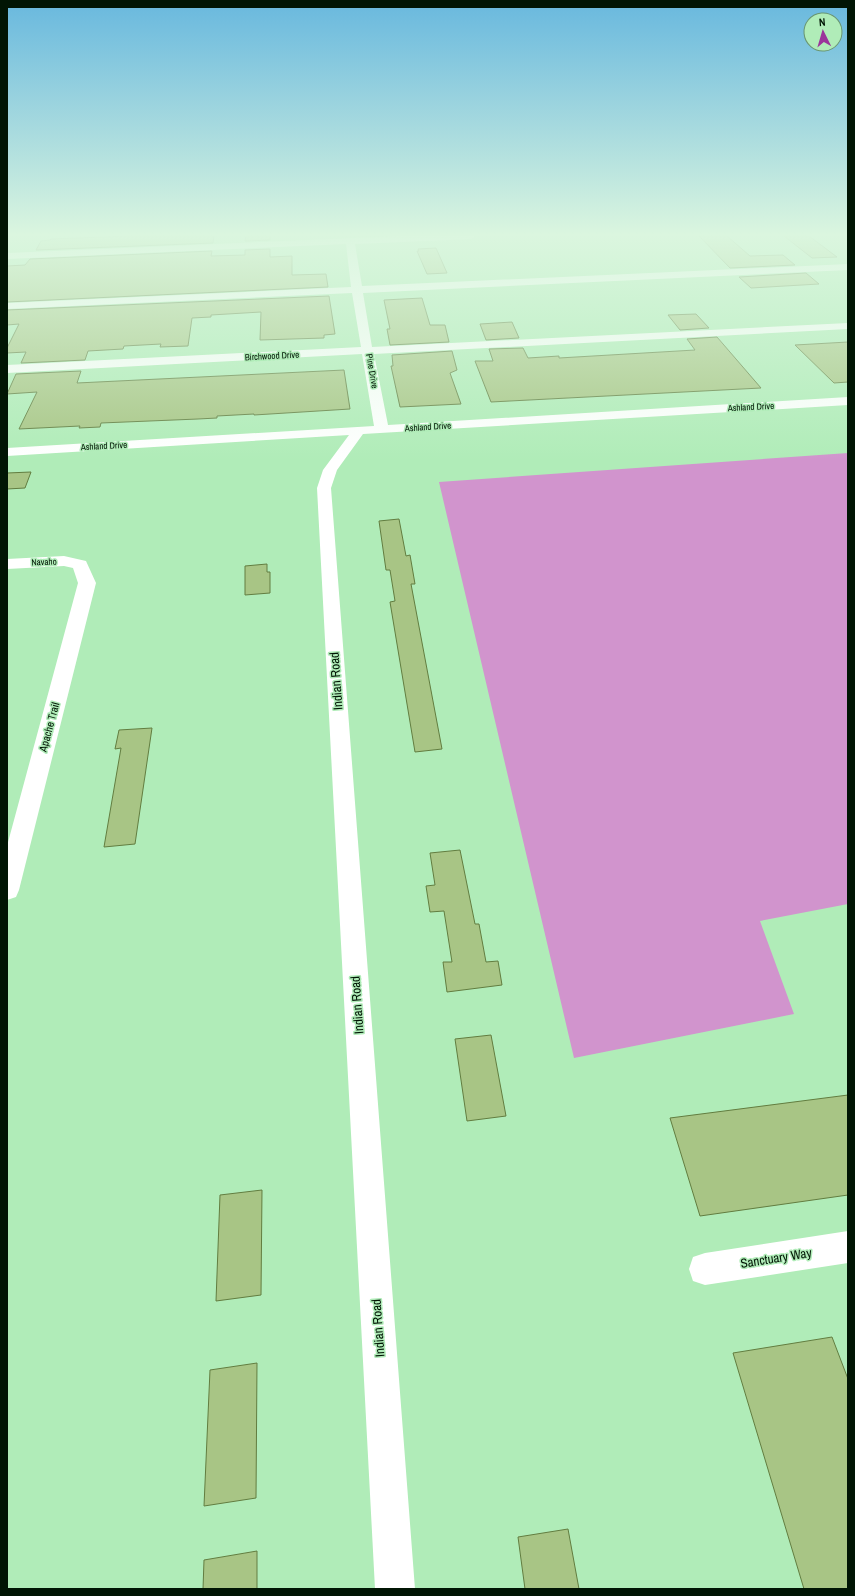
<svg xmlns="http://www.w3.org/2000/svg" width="855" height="1596" font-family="'Archivo Narrow',sans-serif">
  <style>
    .forest { fill: #d194cd }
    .building { fill: #a8c585; stroke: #627d40 }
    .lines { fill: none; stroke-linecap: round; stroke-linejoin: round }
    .street { fill: #fff; fill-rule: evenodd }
    .labels { text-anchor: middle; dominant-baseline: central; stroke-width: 3; stroke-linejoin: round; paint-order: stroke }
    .far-street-label { font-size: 9px; fill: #011504; stroke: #b0ecb8 }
    .street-label { font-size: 11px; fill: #011504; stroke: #b0ecb8 }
    .near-street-label { font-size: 13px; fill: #011504; stroke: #b0ecb8 }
  </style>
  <rect width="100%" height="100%" fill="#b0ecb8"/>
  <!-- forest -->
  <path class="forest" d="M 848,453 L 848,904 L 760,921 L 794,1014 L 574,1058 L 439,482 Z"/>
  <!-- building -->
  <g class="building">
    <path d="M 128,236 L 214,236 L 213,243 L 36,250 L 41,241 L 50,240 L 51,239 Z"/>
    <path d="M 246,236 L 270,236 L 270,240 L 245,241 Z"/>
    <path d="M 699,236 L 727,236 L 750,256 L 783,255 L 795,265 L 730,268 Z"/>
    <path d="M 784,236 L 809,236 L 837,257 L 812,258 Z"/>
    <path d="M 436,248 L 447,273 L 427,274 L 417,251 L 419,251 L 418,249 Z"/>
    <path d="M 270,249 L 270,257 L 292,256 L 292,275 L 326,274 L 328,287 L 7,302 L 7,266 L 25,265 L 30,259 L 212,251 L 211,256 L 245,255 L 245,250 Z"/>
    <path d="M 806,273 L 819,284 L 751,288 L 739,277 Z"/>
    <path d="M 329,296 L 335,334 L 324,335 L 324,338 L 260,340 L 261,312 L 211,315 L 211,317 L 192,318 L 188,346 L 160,347 L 161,344 L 124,346 L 123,349 L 88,351 L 85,360 L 21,363 L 26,352 L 7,353 L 7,348 L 19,324 L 7,325 L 7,310 Z"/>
    <path d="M 422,298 L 430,325 L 445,325 L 449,342 L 390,345 L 387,329 L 390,329 L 384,300 Z"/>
    <path d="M 696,314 L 709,328 L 680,330 L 668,315 Z"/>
    <path d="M 512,322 L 519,338 L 486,340 L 480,324 Z"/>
    <path d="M 717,337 L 761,388 L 491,402 L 475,361 L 493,361 L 489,349 L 523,348 L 528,358 L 559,356 L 559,358 L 695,350 L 687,339 Z"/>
    <path d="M 848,342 L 848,382 L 834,383 L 795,345 Z"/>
    <path d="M 452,351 L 457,370 L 450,373 L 461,404 L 400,407 L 391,366 L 393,366 L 392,355 Z"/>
    <path d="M 344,370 L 350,409 L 254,415 L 254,414 L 217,416 L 217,418 L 198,419 L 101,423 L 100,427 L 79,428 L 80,426 L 19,429 L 37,392 L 7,394 L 16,374 L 81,371 L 77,383 Z"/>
    <path d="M 31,472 L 25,488 L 7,489 L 7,473 Z"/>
    <path d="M 399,519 L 406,556 L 410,555 L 415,584 L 411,584 L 442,749 L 415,752 L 390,602 L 395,601 L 390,570 L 386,570 L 379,521 Z"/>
    <path d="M 267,564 L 267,572 L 270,572 L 270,593 L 245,595 L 245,566 Z"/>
    <path d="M 152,728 L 135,844 L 104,847 L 121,748 L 115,749 L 119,730 Z"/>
    <path d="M 460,850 L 475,924 L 479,924 L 486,962 L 498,961 L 502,985 L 447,992 L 443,962 L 452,962 L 444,911 L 430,912 L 426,886 L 435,885 L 430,853 Z"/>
    <path d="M 491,1035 L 506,1116 L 467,1121 L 455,1039 Z"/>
    <path d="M 848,1095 L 848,1195 L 700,1216 L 670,1118 Z"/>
    <path d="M 262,1190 L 261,1295 L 216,1301 L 220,1195 Z"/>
    <path d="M 832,1337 L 848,1379 L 848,1589 L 804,1589 L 733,1353 Z"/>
    <path d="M 257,1363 L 256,1498 L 204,1506 L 210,1370 Z"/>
    <path d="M 568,1529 L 579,1589 L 525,1589 L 518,1537 Z"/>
    <path d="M 257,1551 L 257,1589 L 203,1589 L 204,1560 Z"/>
  </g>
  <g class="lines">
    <!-- street -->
    <g class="street">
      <path d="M 402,236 L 475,236 L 471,239 L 355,244 L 362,286 L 848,264 L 848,270 L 363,293 L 372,347 L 848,323 L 848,329 L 374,354 L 388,425 L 848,397 L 848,405 L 363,434 L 337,470 L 331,488 L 415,1589 L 375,1589 L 317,488 L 323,470 L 349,435 L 7,456 L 7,448 L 374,426 L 362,354 L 7,373 L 7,365 L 361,347 L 352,293 L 7,309 L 7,303 L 351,287 L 346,244 L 7,259 L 7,253 Z"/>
      <path d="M 64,556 L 86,561 L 96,583 L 19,890 L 16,897 L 7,900 L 7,846 L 78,583 L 73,568 L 64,566 L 7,569 L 7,559 Z"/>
      <path d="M 848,1231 L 848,1263 L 705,1285 L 693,1281 L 689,1269 L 693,1257 L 705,1253 Z"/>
    </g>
  </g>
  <!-- sky -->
  <linearGradient id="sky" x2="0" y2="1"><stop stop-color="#68b8de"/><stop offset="0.51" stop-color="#dbf6df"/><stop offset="1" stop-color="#dbf6df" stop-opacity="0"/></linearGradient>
  <rect width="855" height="460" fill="url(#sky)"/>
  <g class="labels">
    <!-- far-street labels -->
    <g class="far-street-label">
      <text transform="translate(272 356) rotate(-3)">Birchwood Drive</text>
      <text transform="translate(372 371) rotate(80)">Pine Drive</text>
      <text transform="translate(751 407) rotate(-3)">Ashland Drive</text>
      <text transform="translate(428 427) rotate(-4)">Ashland Drive</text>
      <text transform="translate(104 446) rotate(-3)">Ashland Drive</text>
      <text transform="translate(44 562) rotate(-2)">Navaho</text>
    </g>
    <!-- street labels -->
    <g class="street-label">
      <text transform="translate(49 727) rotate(-75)">Apache Trail</text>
    </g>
    <!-- near-street labels -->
    <g class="near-street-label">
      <text transform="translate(336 681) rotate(-94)">Indian Road</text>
      <text transform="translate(357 1005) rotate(-94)">Indian Road</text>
      <text transform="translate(776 1258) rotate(-9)">Sanctuary Way</text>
      <text transform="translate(378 1328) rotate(-94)">Indian Road</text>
    </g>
  </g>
  <!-- border -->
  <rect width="855" height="1596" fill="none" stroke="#011504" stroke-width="16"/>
  <!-- north arrow -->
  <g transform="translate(823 32) rotate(355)"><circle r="19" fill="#b0ecb8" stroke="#6a9670"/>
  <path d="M0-3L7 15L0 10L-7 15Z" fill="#9b359a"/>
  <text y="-6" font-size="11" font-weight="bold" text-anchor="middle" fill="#011504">N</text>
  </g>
</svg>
